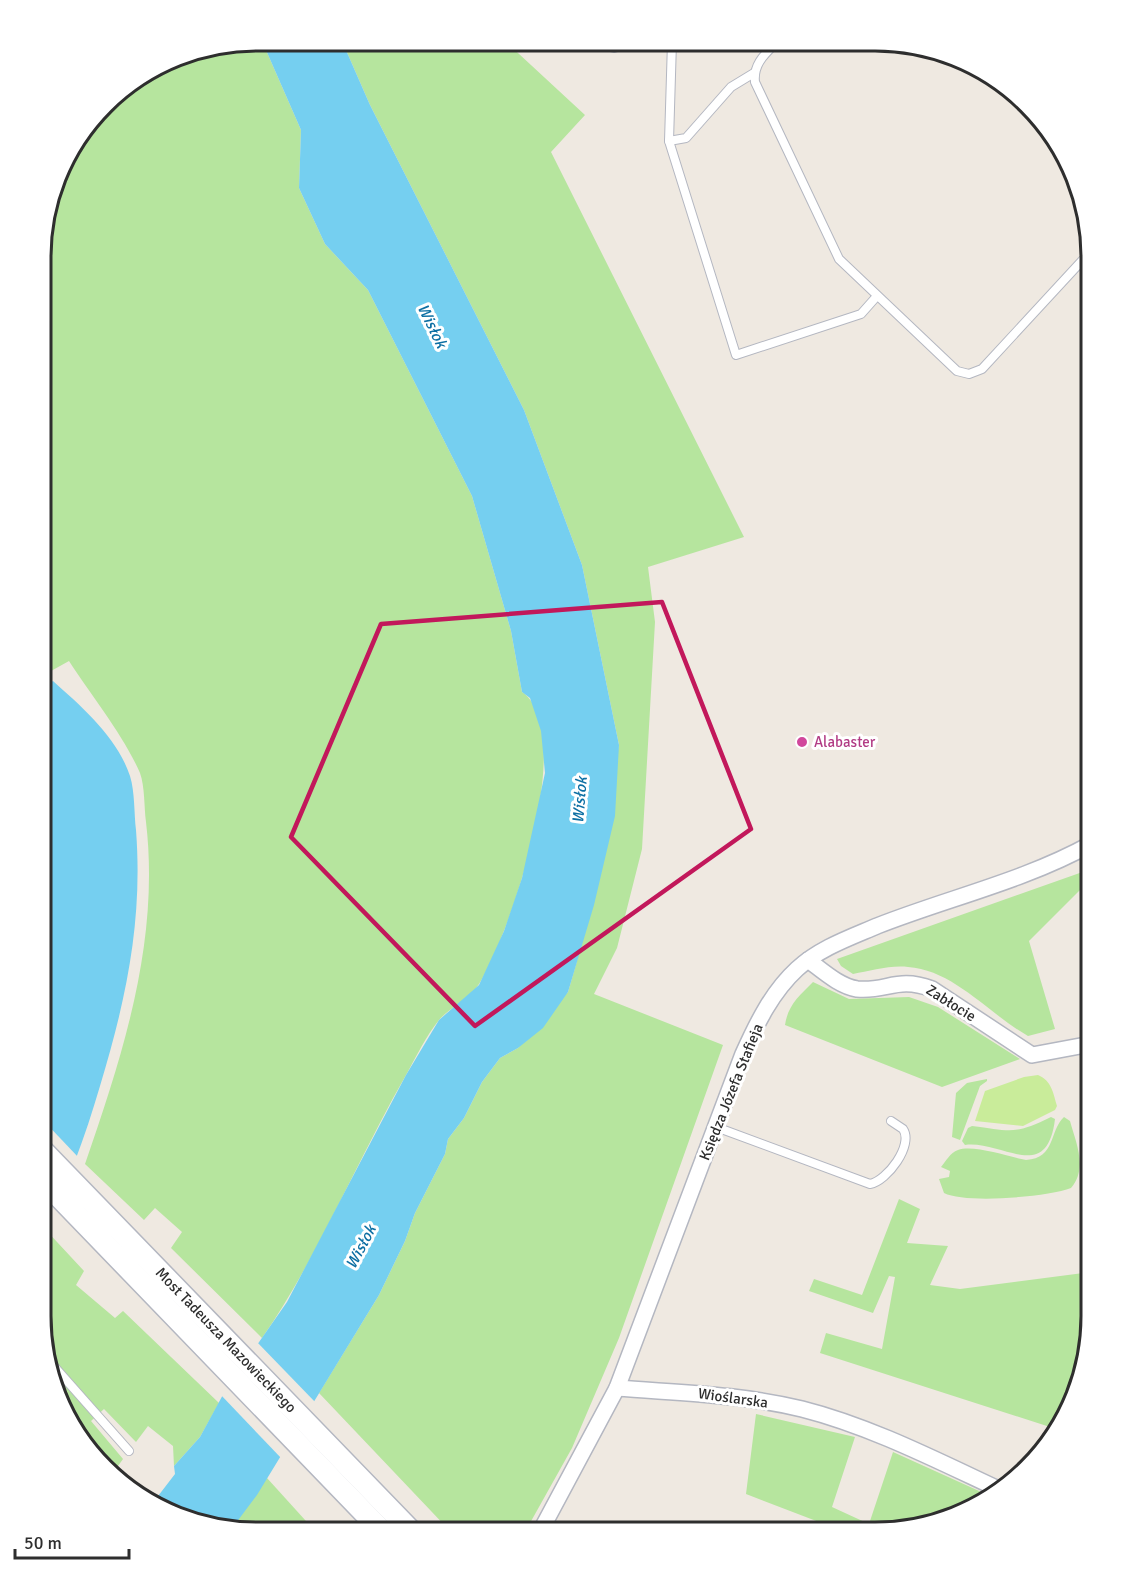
<svg xmlns="http://www.w3.org/2000/svg" width="1132" height="1573" font-family="Signika,sans-serif">
  <style>
    .green { fill: #b6e59e }
    .pitch { fill: #c9ec9a }
    .water { fill: #75cff0 }
    .pier { fill: #efe9e1 }
    .lines { fill: none; stroke-linecap: round; stroke-linejoin: round }
    .service-casing { stroke: #b4b7c1; stroke-width: 10 }
    .minor-casing { stroke: #b4b7c1; stroke-width: 18 }
    .secondary-casing { stroke: #b4b7c1; stroke-width: 24 }
    .service { stroke: #fff; stroke-width: 8 }
    .minor { stroke: #fff; stroke-width: 15 }
    .secondary { stroke: #fff; stroke-width: 21 }
    .marked { fill: none; stroke: #c2185b; stroke-width: 4.5; stroke-linejoin: round }
    .hotel-dot { fill: #d1479c; stroke: #fff; stroke-width: 2 }
    .labels { text-anchor: middle; dominant-baseline: central; stroke-width: 6; stroke-linejoin: round; paint-order: stroke }
    .hotel-label { font-size: 15px; fill: #b23c85; stroke: #fff; text-anchor: start }
    .street-label { font-size: 15px; fill: #2e2e2e; stroke: #fff }
    .water-label { font-size: 16px; font-style: italic; fill: #0d6fa3; stroke: #fff }
    .rim { fill: none; stroke: #2e2e2e; stroke-width: 3 }
  </style>
  <rect width="100%" height="100%" fill="#efe9e1"/>
  <!-- green -->
  <g class="green">
    <path d="M 262,41 L 301,130 L 299,188 L 325,244 L 368,290 L 472,496 L 511,631 L 522,692 C 579,730 510,936 479,984 C 470,999 450,1007 439,1020 C 426,1036 416,1057 406,1075 C 356,1162 319,1256 262,1338 L 171,1248 L 182,1232 L 155,1208 L 144,1220 L 85,1164 C 123,1054 160,941 146,822 C 144,807 145,787 140,773 C 124,736 91,695 69,661 L 42,676 L 42,228 L 69,149 L 115,94 L 187,52 Z"/>
    <path d="M 342,41 L 505,41 L 585,115 L 551,152 L 744,537 L 648,567 L 655,622 L 642,849 L 617,948 L 594,994 L 723,1045 L 619,1338 L 572,1448 L 525,1532 L 450,1531 L 319,1393 L 379,1295 L 405,1241 L 415,1213 L 445,1154 L 448,1139 L 464,1118 L 482,1082 L 500,1058 L 518,1048 L 568,992 L 577,961 L 619,745 L 582,565 L 524,410 L 370,105 Z"/>
    <path d="M 1091,869 L 1091,879 L 1029,941 L 1055,1029 L 1028,1036 C 990,1015 954,970 908,967 C 890,965 870,971 853,974 L 841,966 L 837,959 Z"/>
    <path d="M 813,982 L 849,999 L 909,997 L 938,1007 L 1020,1059 L 942,1087 L 785,1025 C 788,1005 799,996 813,982 Z"/>
    <path d="M 987,1079 L 987,1081 L 980,1086 L 960,1140 L 952,1137 L 956,1093 L 967,1083 Z"/>
    <path d="M 1051,1117 L 1055,1119 C 1047,1185 1002,1140 965,1145 L 962,1141 L 968,1128 L 972,1126 C 1011,1131 1015,1135 1051,1117 Z"/>
    <path d="M 1064,1117 L 1070,1121 C 1076,1143 1088,1168 1071,1188 C 1047,1197 966,1204 944,1193 L 939,1179 L 949,1177 L 950,1171 L 941,1167 C 946,1161 950,1153 958,1150 C 973,1144 1010,1157 1026,1160 C 1056,1158 1049,1131 1064,1117 Z"/>
    <path d="M 899,1199 L 920,1209 L 907,1243 L 948,1246 L 930,1285 L 960,1289 L 1091,1272 L 1091,1331 L 1059,1425 L 1050,1427 L 820,1353 L 826,1333 L 882,1349 L 895,1277 L 889,1276 L 873,1313 L 809,1291 L 814,1279 L 862,1295 Z"/>
    <path d="M 44,1228 L 84,1271 L 76,1285 L 115,1318 L 123,1311 L 219,1403 L 200,1437 L 174,1466 L 173,1446 L 148,1426 L 136,1442 L 104,1409 L 91,1421 L 123,1459 L 113,1473 L 63,1411 L 41,1316 L 41,1234 Z"/>
    <path d="M 756,1414 L 855,1437 L 832,1507 L 869,1524 L 893,1452 L 988,1495 L 970,1510 L 875,1532 L 845,1532 L 746,1494 Z"/>
    <path d="M 267,1478 L 315,1531 L 230,1531 Z"/>
  </g>
  <!-- pitch -->
  <path class="pitch" d="M 1038,1075 C 1052,1081 1053,1093 1057,1106 L 1055,1110 L 1023,1126 L 975,1121 L 985,1091 L 1024,1077 Z"/>
  <!-- water -->
  <g class="water">
    <path d="M 262,41 L 342,41 L 370,105 L 524,410 L 582,565 L 619,745 L 615,816 L 594,905 L 568,992 L 543,1028 L 518,1048 L 500,1058 L 482,1082 L 464,1118 L 448,1139 L 445,1154 L 415,1213 L 405,1241 L 379,1295 L 257,1495 L 230,1531 L 155,1500 L 175,1474 L 174,1466 L 200,1437 L 225,1391 L 287,1302 L 406,1075 L 439,1020 L 479,985 L 504,931 L 522,878 L 545,773 L 541,731 L 530,698 L 522,692 L 511,631 L 472,496 L 368,290 L 325,244 L 299,188 L 301,130 Z"/>
    <path d="M 53,681 C 82,707 117,737 130,776 C 135,792 134,814 136,830 C 143,921 126,1000 100,1086 C 85,1137 67,1188 41,1234 L 42,688 Z"/>
  </g>
  <!-- pier -->
  <g class="pier">
    <path d="M 41,1118 L 79,1158 L 52,1221 L 41,1209 Z"/>
    <path d="M 256,1341 L 316,1403 L 282,1459 L 220,1394 Z"/>
  </g>
  <g class="lines">
    <!-- service casing -->
    <g class="service-casing">
      <g id="service">
        <path d="M 585,41 L 614,48 L 633,42"/>
        <path d="M 672,42 L 669,141 L 736,355 L 861,314 L 877,296"/>
        <path d="M 777,42 C 765,54 753,64 755,82 L 839,259 L 957,371 L 969,374 L 982,369 L 1090,252"/>
        <path d="M 669,141 L 686,138 L 731,87 L 754,73"/>
        <path d="M 716,1127 L 870,1184 C 887,1181 914,1145 903,1129 L 891,1121"/>
        <path d="M 52,1364 L 129,1451"/>
      </g>
    </g>
    <!-- minor casing -->
    <g class="minor-casing">
      <g id="minor">
        <path d="M 808,960 C 823,971 839,986 857,989 C 887,992 897,976 932,989 L 1032,1055 L 1091,1044"/>
        <path d="M 1090,1118 L 1091,1118"/>
        <path d="M 617,1388 C 679,1393 741,1394 802,1409 C 869,1426 934,1459 996,1488"/>
        <path d="M 540,1532 L 617,1388 L 743,1054 C 757,1023 772,992 797,969 C 820,948 849,938 877,926 C 948,898 1024,881 1091,844"/>
      </g>
    </g>
    <!-- secondary casing -->
    <g class="secondary-casing">
      <g id="secondary">
        <path d="M 41,1149 L 411,1531"/>
        <path d="M 41,1178 L 382,1531"/>
      </g>
    </g>
    <!-- service -->
    <use href="#service" class="service"/>
    <!-- minor -->
    <use href="#minor" class="minor"/>
    <!-- secondary -->
    <use href="#secondary" class="secondary"/>
  </g>
  <!-- marked area -->
  <path class="marked" d="M 662,602 L 751,829 L 475,1026 L 291,837 L 381,624 Z"/>
  <!-- markers -->
  <circle class="hotel-dot" cx="802" cy="742" r="6"/>
  <g class="labels">
    <!-- hotel labels -->
    <g class="hotel-label">
      <text x="814" y="742">Alabaster</text>
    </g>
    <!-- street labels -->
    <g class="street-label">
      <text transform="translate(951 1003) rotate(32)">Zabłocie</text>
      <text transform="translate(731 1092) rotate(-68)">Księdza Józefa Stafieja</text>
      <text transform="translate(226 1340) rotate(46)">Most Tadeusza Mazowieckiego</text>
      <text transform="translate(733 1398) rotate(8)">Wioślarska</text>
    </g>
    <!-- water labels -->
    <g class="water-label">
      <text transform="translate(432 326) rotate(64)">Wisłok</text>
      <text transform="translate(580 800) rotate(-85)">Wisłok</text>
      <text transform="translate(361 1247) rotate(-62)">Wisłok</text>
    </g>
  </g>
  <!-- crop -->
  <path d="M0 0H1132V1573H0ZM257 51H875A206 206 0 0 1 1081 257V1316A206 206 0 0 1 875 1522H257A206 206 0 0 1 51 1316V257A206 206 0 0 1 257 51Z" fill="#fff" fill-rule="evenodd"/>
  <path class="rim" d="M257 51H875A206 206 0 0 1 1081 257V1316A206 206 0 0 1 875 1522H257A206 206 0 0 1 51 1316V257A206 206 0 0 1 257 51Z"/>
  <!-- scale -->
  <path d="M15 1549v9h114v-9" fill="none" stroke="#2e2e2e" stroke-width="3"/>
  <text x="24" y="1549" font-size="18" fill="#2e2e2e" stroke="#ffffff" stroke-width="4.5" paint-order="stroke">50 m</text>
</svg>
